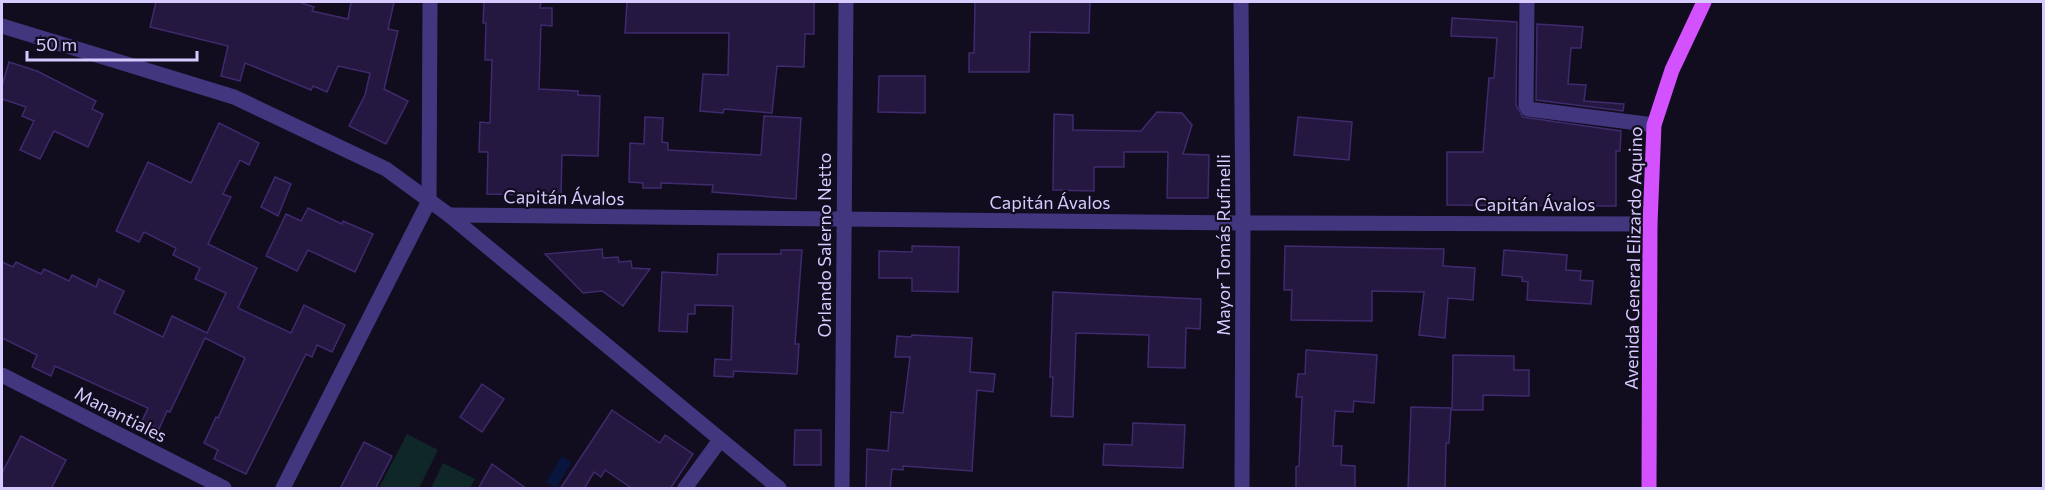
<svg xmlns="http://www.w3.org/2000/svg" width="2045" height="490" font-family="Commissioner,sans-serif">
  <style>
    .green { fill: #0f2729 }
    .water { fill: #08153c }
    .building { fill: #251840; stroke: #3f2a6d; stroke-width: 1.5 }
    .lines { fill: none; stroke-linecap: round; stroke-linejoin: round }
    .street { stroke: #42377f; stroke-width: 15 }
    .primary { stroke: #d451ff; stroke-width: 15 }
    .labels { text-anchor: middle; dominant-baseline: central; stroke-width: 4.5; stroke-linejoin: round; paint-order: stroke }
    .street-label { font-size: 18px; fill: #d7caff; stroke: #120c1f }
  </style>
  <rect width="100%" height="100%" fill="#120c1f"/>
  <!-- green -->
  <g class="green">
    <path d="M 407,434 L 438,450 L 419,488 L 379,488 Z"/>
    <path d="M 443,463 L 475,479 L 470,488 L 431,488 Z"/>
  </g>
  <!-- water -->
  <path class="water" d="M 562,456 L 572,462 L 556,488 L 546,482 Z"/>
  <!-- building -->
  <g class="building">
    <path d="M 156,2 L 299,2 L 314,7 L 312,11 L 348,19 L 351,2 L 394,2 L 388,29 L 398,31 L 384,89 L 408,101 L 386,144 L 349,126 L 365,95 L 370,73 L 338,66 L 327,92 L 313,86 L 311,90 L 245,63 L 240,81 L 221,76 L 228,46 L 150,27 Z"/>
    <path d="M 484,2 L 541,2 L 540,8 L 552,8 L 552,26 L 541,25 L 539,89 L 578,91 L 578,95 L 600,96 L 598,156 L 562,155 L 561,196 L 487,194 L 488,152 L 479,152 L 480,122 L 490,123 L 492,60 L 485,60 L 486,23 L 483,23 Z"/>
    <path d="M 627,2 L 814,2 L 814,34 L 805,34 L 804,67 L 777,66 L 772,113 L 724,109 L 723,113 L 700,111 L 703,74 L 728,75 L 729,33 L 625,33 Z"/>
    <path d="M 975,2 L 1090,2 L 1089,33 L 1030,32 L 1029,72 L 969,72 L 969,53 L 974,53 Z"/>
    <path d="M 1452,18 L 1517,22 L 1516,105 L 1523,117 L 1621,131 L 1620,151 L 1616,151 L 1616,206 L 1447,205 L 1447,152 L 1483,152 L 1489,78 L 1494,78 L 1497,38 L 1451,36 Z"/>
    <path d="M 1537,24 L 1583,27 L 1581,48 L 1571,48 L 1568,84 L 1586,85 L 1584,101 L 1624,104 L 1623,111 L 1536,100 Z"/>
    <path d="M 9,62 L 37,71 L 96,101 L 92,109 L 103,114 L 88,147 L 54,131 L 40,159 L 20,150 L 34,121 L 22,116 L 26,107 L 2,99 L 2,86 Z"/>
    <path d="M 879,76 L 925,76 L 925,113 L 878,112 Z"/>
    <path d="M 1157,112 L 1182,113 L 1192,125 L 1183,154 L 1209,155 L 1208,198 L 1167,198 L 1168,152 L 1124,152 L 1124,167 L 1094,167 L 1094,191 L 1053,190 L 1054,114 L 1073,115 L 1073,130 L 1141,131 Z"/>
    <path d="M 764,116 L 801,118 L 796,199 L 712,192 L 713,185 L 661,183 L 661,188 L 643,188 L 643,183 L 629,182 L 630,143 L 644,144 L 645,117 L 663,118 L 662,142 L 668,143 L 668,150 L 761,155 Z"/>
    <path d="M 1298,117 L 1352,122 L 1349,160 L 1294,155 Z"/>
    <path d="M 219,123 L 259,143 L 249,165 L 240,160 L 223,194 L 231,197 L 208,244 L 257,268 L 238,308 L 291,333 L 304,305 L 345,325 L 332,352 L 317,345 L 312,357 L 306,354 L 246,474 L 214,459 L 218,450 L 204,443 L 216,417 L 218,418 L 245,358 L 205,338 L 170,412 L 167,411 L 159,429 L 142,421 L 148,408 L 55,366 L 51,376 L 32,367 L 37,355 L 2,338 L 2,262 L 13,267 L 16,262 L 41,274 L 44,269 L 69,281 L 72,275 L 96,287 L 99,279 L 124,291 L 114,313 L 163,337 L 172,316 L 207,333 L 226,293 L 195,279 L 200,268 L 173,255 L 176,248 L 144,232 L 139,242 L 116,231 L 148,162 L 191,183 Z"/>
    <path d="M 275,177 L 291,184 L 278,216 L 261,207 Z"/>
    <path d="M 308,208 L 342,224 L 343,221 L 373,234 L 355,272 L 308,250 L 297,271 L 266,256 L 286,214 L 301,221 Z"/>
    <path d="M 912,246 L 959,247 L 958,292 L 912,291 L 912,278 L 879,278 L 879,251 L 912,252 Z"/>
    <path d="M 1285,246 L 1444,249 L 1443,266 L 1475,268 L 1473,300 L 1448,298 L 1445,338 L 1419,335 L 1424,292 L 1372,291 L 1372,321 L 1291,320 L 1292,290 L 1284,290 Z"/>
    <path d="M 602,249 L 603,258 L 618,257 L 619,262 L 631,261 L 632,268 L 650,269 L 623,306 L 602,291 L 583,293 L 545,254 Z"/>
    <path d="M 781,250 L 802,250 L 795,344 L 799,344 L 797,374 L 734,371 L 733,377 L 714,376 L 715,359 L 731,360 L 733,306 L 695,305 L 695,314 L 688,314 L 687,332 L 659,331 L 662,272 L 717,275 L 718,254 L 781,254 Z"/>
    <path d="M 1504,250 L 1567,255 L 1566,270 L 1581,271 L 1580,280 L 1593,281 L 1591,304 L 1527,300 L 1528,282 L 1522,281 L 1522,277 L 1502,275 Z"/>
    <path d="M 1053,292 L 1201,299 L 1200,329 L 1186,328 L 1185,368 L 1148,367 L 1149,335 L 1076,333 L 1073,417 L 1051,416 L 1053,377 L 1050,377 Z"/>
    <path d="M 912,335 L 972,338 L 970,372 L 995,374 L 993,392 L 977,390 L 972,471 L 903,466 L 903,470 L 892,469 L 890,489 L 866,489 L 867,449 L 888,451 L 891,412 L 903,413 L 910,357 L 895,357 L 897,336 L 911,337 Z"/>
    <path d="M 1306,350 L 1377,355 L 1374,403 L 1354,401 L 1353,412 L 1335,411 L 1333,446 L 1342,446 L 1341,465 L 1355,466 L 1355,489 L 1296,489 L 1296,467 L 1299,466 L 1302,397 L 1296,397 L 1298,374 L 1305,374 Z"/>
    <path d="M 1453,355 L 1514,356 L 1514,370 L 1529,370 L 1529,396 L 1483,395 L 1483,410 L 1452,410 Z"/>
    <path d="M 482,384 L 504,399 L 482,432 L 460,417 Z"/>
    <path d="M 1411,407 L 1451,408 L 1449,443 L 1446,443 L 1445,489 L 1408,489 Z"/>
    <path d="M 612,410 L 660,443 L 665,435 L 693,454 L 670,489 L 633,489 L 605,470 L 601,477 L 594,472 L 584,489 L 560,489 Z"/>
    <path d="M 1133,423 L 1185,425 L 1183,468 L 1103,465 L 1104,444 L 1132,445 Z"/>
    <path d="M 795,430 L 821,430 L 821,465 L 794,465 Z"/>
    <path d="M 21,436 L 66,460 L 51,489 L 2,489 L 2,473 Z"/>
    <path d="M 364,442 L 392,456 L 375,489 L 340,489 Z"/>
    <path d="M 492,464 L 527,489 L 478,489 Z"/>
  </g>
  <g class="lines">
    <!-- street -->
    <g class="street">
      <path d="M 1241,2 L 1243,223 L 1242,488"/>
      <path d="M 1527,2 L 1526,105 L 1528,109 L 1654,125"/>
      <path d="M 2,26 L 234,97 L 386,169 L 449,215 L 779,488"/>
      <path d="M 449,215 L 1243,223 L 1650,224"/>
      <path d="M 2,375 L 224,488"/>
      <path d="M 283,488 L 429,201 L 430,2"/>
      <path d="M 685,488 L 720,440"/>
      <path d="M 842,488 L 846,2"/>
    </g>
    <!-- primary -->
    <path class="primary" d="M 1649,488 L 1650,224 L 1654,125 L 1672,70 L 1704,2"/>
  </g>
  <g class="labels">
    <!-- street labels -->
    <g class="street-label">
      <text transform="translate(564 197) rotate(1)">Capitán Ávalos</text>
      <text x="1050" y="202">Capitán Ávalos</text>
      <text x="1535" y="204">Capitán Ávalos</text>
      <text transform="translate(824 245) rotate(-90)">Orlando Salerno Netto</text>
      <text transform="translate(1223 245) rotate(-90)">Mayor Tomás Rufinelli</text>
      <text transform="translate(1633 258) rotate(-89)">Avenida General Elizardo Aquino</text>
      <text transform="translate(121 414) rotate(27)">Manantiales</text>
    </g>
  </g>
  <!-- border -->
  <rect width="2045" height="490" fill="none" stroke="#d7caff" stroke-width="6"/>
  <!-- scale -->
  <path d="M27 51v9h170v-9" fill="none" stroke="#d7caff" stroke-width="3"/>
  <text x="36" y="51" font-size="18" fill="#d7caff" stroke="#120c1f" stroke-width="4.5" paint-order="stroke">50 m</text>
</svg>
